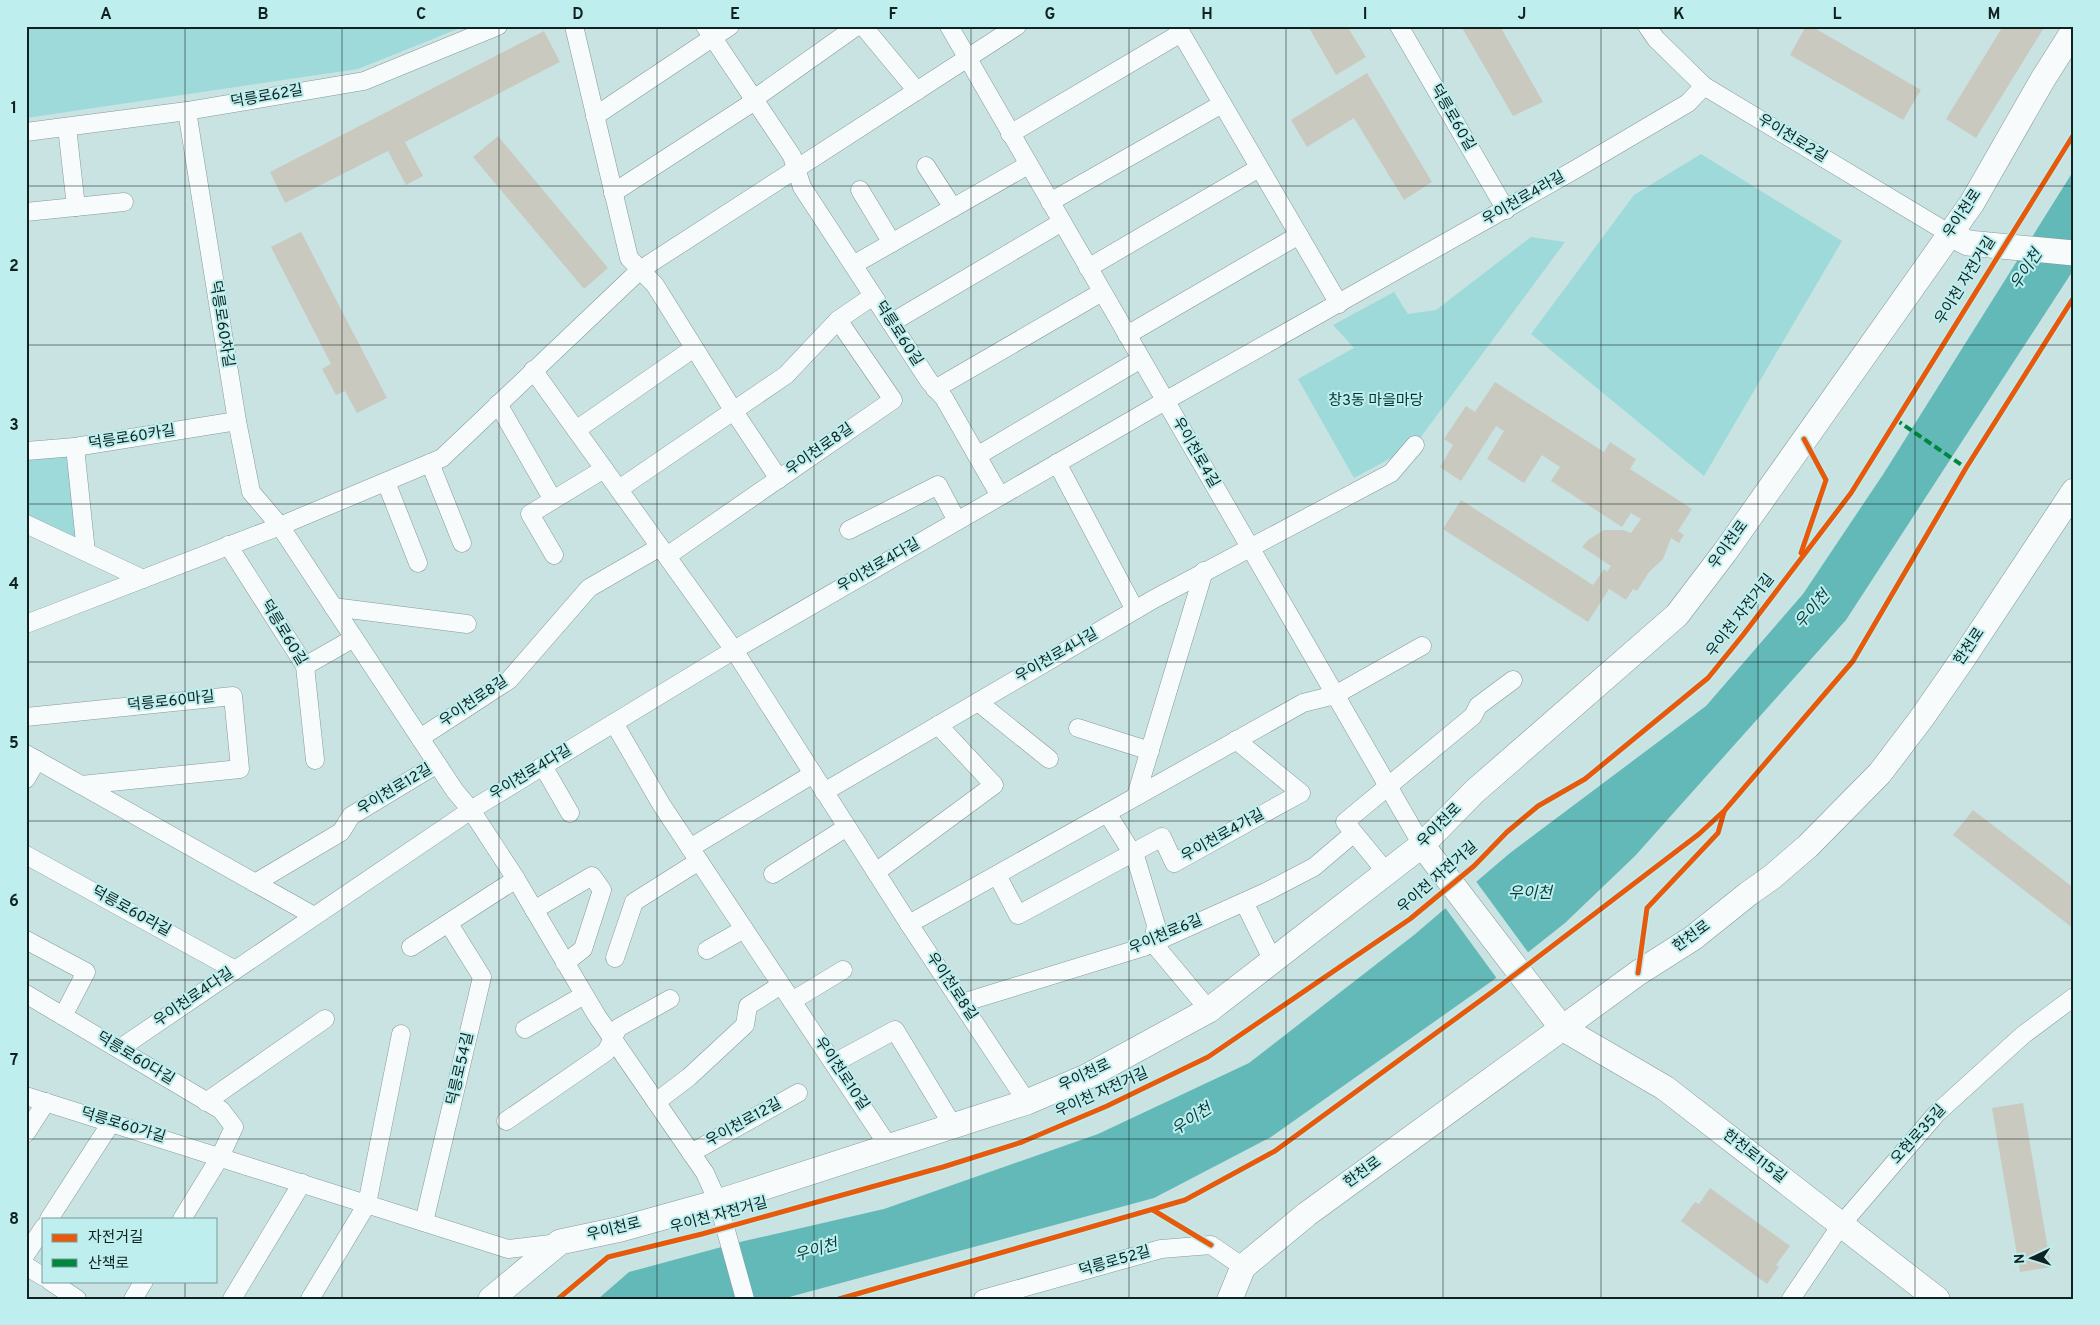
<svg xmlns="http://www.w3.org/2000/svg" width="2100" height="1325" font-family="Overpass,'Noto Sans KR',sans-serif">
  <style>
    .green { fill: #9edad9 }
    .water { fill: #63b9b8 }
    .pier { fill: #c9e3e2 }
    .building { fill: #cac9bf }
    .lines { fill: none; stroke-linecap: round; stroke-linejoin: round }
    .street-casing { stroke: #859999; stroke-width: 19 }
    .secondary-casing { stroke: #859999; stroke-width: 26 }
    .street { stroke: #f7fbfb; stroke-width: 18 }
    .secondary { stroke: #f7fbfb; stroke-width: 25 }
    .quiet { stroke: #00873e; stroke-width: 4; stroke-dasharray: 8 4; stroke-linecap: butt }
    .cycleway-casing { stroke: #beeeed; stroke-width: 8 }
    .cycleway { stroke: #e8590c; stroke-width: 5 }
    .grid { fill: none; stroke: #0f2221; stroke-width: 1; stroke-opacity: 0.55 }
    .labels { text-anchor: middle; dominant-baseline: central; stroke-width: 4; stroke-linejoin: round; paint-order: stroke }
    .street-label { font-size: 15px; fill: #0f2221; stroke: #beeeed }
    .park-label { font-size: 15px; fill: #003534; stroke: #beeeed }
    .water-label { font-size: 16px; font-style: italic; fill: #083c3c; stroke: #beeeed }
    .neatline { fill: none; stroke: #0f2221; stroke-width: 2 }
    .grid-label { font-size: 16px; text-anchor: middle; font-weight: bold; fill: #0f2221 }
  </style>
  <rect width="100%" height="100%" fill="#c9e3e2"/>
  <!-- green -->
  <g class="green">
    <path d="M 26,26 L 465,26 L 358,69 L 26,118 Z"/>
    <path d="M 1701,154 L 1842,241 L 1704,476 L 1531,334 L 1634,195 Z"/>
    <path d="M 1531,237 L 1565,242 L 1415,445 L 1354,478 L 1298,379 L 1354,348 L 1333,325 L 1394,292 L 1408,314 L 1436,310 Z"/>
    <path d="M 72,450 L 84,548 L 26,521 L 26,454 Z"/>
  </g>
  <!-- water -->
  <path class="water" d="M 2074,170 L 2074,269 L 1846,620 L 1635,856 L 1565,923 L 1492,981 L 1271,1137 L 1154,1198 L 782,1299 L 598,1299 L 629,1272 L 744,1241 L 884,1209 L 1098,1134 L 1249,1063 L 1414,935 L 1510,853 L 1706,706 L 1803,594 L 1884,473 Z"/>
  <!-- pier -->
  <path class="pier" d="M 1475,880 L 1530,955 L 1498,980 L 1444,906 Z"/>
  <!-- building -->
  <g class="building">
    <path d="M 1308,26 L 1347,26 L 1366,57 L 1336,75 Z"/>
    <path d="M 1461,26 L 1500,26 L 1543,102 L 1513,116 Z"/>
    <path d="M 1806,26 L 1811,26 L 1921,90 L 1903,120 L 1790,55 Z"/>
    <path d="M 2003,26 L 2045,26 L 1976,138 L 1946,119 Z"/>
    <path d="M 544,31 L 560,62 L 405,142 L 423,176 L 406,185 L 388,151 L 285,203 L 270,172 Z"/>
    <path d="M 1367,73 L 1432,182 L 1404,200 L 1354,118 L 1307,147 L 1291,120 Z"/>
    <path d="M 498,136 L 608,268 L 584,289 L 473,157 Z"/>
    <path d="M 301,232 L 387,398 L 357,413 L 345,391 L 336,395 L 322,369 L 331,364 L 271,247 Z"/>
    <path d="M 1495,382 L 1604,452 L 1610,442 L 1636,459 L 1630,469 L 1692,509 L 1678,531 L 1684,535 L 1679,543 L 1671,538 L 1663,559 L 1649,572 L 1637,591 L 1633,589 L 1626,600 L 1609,589 L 1588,622 L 1443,529 L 1461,500 L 1593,585 L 1604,569 L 1607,572 L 1611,566 L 1582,547 L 1588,540 L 1604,530 L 1623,530 L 1631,533 L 1641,519 L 1631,513 L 1622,527 L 1551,481 L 1560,467 L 1542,455 L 1524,483 L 1487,459 L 1504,431 L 1496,426 L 1461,481 L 1440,467 L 1453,445 L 1444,439 L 1466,406 L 1475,412 Z"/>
    <path d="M 1973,810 L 2074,888 L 2074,929 L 1953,835 Z"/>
    <path d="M 2023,1103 L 2051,1267 L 2020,1272 L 1992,1108 Z"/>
    <path d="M 1710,1188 L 1790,1246 L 1776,1265 L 1779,1267 L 1767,1284 L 1681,1221 L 1695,1202 L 1699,1204 Z"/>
  </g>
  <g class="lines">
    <!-- street casing -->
    <g class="street-casing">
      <g id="street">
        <path d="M 574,26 L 629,258 L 655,285 L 733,410 L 779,479"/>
        <path d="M 705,26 L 792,156 L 802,187 L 929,381 L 944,398 L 1000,496"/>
        <path d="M 863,26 L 917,91"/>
        <path d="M 949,26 L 1422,845"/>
        <path d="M 1177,26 L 1339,304"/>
        <path d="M 1399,26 L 1506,210"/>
        <path d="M 1647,26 L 1656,39 L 1704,86 L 1950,234"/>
        <path d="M 187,111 L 237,421 L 251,492 L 280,526 L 455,791 L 471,810 L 516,879 L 597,1016 L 705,1173 L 718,1202 L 745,1299"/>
        <path d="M 595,116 L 730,26"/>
        <path d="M 67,127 L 76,207"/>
        <path d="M 26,132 L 187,111 L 364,81 L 498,26"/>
        <path d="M 1010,134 L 1181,33"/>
        <path d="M 926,166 L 953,208"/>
        <path d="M 860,190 L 892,243"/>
        <path d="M 613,193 L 747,106 L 754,99 L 857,26"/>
        <path d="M 1050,202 L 1222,104"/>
        <path d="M 26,212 L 124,202"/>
        <path d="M 853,265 L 1028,165"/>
        <path d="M 1088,268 L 1259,168"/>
        <path d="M 891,323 L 1062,222"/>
        <path d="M 1127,335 L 1299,235"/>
        <path d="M 533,370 L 734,650 L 909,924 L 1027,1102"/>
        <path d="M 935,389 L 1102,292"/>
        <path d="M 498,404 L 553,500"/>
        <path d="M 576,430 L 694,348"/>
        <path d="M 75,447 L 86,552"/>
        <path d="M 26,451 L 75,447 L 237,421"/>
        <path d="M 977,456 L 1141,359"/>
        <path d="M 430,463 L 462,543"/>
        <path d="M 1057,463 L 1135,610"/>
        <path d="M 386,482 L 418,563"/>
        <path d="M 619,489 L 786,375 L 838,320 L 873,296"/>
        <path d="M 26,524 L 143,579"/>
        <path d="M 849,530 L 938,485 L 957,521"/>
        <path d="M 228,545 L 305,666 L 315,760"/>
        <path d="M 554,555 L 530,514 L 604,469"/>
        <path d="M 667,556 L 893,400 L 838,320"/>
        <path d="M 333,607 L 467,624"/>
        <path d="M 26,624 L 280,526 L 442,458 L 640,270 L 1017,26"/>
        <path d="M 305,666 L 354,638"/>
        <path d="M 978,702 L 1049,759"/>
        <path d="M 26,717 L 233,696 L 240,769 L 81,785"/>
        <path d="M 614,723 L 661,804 L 889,1147"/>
        <path d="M 1078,728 L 1150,751"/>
        <path d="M 420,738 L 509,680 L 589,588 L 660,547"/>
        <path d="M 26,754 L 314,916"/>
        <path d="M 543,766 L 570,813"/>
        <path d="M 26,779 L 37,760"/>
        <path d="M 824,792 L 1154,599 L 1391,473 L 1415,445"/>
        <path d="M 1136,796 L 1204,571"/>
        <path d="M 1107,813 L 1136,859 L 1156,925 L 1153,943 L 1209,1010"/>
        <path d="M 690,848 L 813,774"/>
        <path d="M 26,855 L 235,970"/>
        <path d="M 876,872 L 994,785 L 938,725"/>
        <path d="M 1387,873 L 1345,822 L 1473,716 L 1478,706 L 1513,680"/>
        <path d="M 773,874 L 847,827"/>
        <path d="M 997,875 L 1018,915 L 1162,837 L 1174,863 L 1301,793 L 1236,740"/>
        <path d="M 255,883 L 341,832 L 351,816 L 437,764"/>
        <path d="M 1244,902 L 1273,961"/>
        <path d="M 534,910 L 592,876 L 602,890 L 583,949 L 565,963"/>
        <path d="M 909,924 L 1303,703 L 1335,695 L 1422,646"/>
        <path d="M 26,940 L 86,972 L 63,1016"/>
        <path d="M 411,947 L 516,879"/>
        <path d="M 707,950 L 744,929"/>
        <path d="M 615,958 L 634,902 L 699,861"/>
        <path d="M 26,994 L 221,1110 L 234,1127 L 220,1157 L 182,1219"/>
        <path d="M 792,1001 L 843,970"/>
        <path d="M 962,1003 L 1144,947 L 1266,892 L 1314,867 L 1354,833"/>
        <path d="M 525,1029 L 584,995"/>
        <path d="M 119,1049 L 471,810 L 543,766 L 734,650 L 1165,401 L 1576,169 L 1688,103 L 1704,86"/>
        <path d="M 834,1063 L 895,1030 L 953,1126"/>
        <path d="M 26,1096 L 508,1249 L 559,1243"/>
        <path d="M 206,1102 L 325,1019"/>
        <path d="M 656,1102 L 689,1077 L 745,1025 L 748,1006 L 781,985"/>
        <path d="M 506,1121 L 606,1052 L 618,1028 L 670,999"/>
        <path d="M 26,1133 L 46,1102"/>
        <path d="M 691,1153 L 798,1093"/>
        <path d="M 49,1219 L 111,1123"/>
        <path d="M 424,1222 L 482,977 L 449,924"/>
        <path d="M 26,1254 L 44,1227"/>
        <path d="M 26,1266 L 44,1277"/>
        <path d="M 50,1281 L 77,1299"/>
        <path d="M 133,1299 L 144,1281"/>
        <path d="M 232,1299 L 302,1183"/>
        <path d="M 310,1299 L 367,1204 L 401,1034"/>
        <path d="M 983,1299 L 1161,1249 L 1211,1245 L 1243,1267"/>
        <path d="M 1791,1299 L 1841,1225 L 1937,1113 L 2023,1035 L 2074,997"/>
      </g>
    </g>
    <!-- secondary casing -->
    <g class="secondary-casing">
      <g id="secondary">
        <path d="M 1950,234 L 1968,243 L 2074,253"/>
        <path d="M 1422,845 L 1562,1028 L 1665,1088 L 1937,1299"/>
        <path d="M 491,1299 L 560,1242 L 621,1229 L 718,1202 L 1027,1102 L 1086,1077 L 1209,1010 L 1422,845 L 1475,791 L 1677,615 L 1725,552 L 1972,203 L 2043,79 L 2074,30"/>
        <path d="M 1230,1299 L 1243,1267 L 1307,1214 L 1638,973 L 1693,938 L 1748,894 L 1772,877 L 1808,846 L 1880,773 L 1921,719 L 1962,660 L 2074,491"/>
      </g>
    </g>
    <!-- street -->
    <use href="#street" class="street"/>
    <!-- secondary -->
    <use href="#secondary" class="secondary"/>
    <!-- quiet -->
    <path class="quiet" d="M 1895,419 L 1966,468"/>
    <!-- cycleway casing -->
    <g class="cycleway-casing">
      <g id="cycleway">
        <path d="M 1801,553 L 1826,480 L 1804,439"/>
        <path d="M 1638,973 L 1647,908 L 1718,833 L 1724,812"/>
        <path d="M 1153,1210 L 1211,1245"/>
        <path d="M 558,1299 L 608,1257 L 702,1234 L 943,1167 L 1022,1142 L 1107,1106 L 1208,1057 L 1410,919 L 1474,866 L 1507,832 L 1538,806 L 1585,779 L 1708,678 L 1743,635 L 1851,493 L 2074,134"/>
        <path d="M 839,1299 L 1185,1200 L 1275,1151 L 1492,992 L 1699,834 L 1725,810 L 1853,661 L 1966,468 L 2074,297"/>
      </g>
    </g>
    <!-- cycleway -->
    <use href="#cycleway" class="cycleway"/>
  </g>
  <!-- grid -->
  <path class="grid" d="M 185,26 L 185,1219M 342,26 L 342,1299M 499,26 L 499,1299M 657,26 L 657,1299M 814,26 L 814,1299M 971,26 L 971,1299M 1129,26 L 1129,1299M 1286,26 L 1286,1299M 1443,26 L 1443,1299M 1601,26 L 1601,1299M 1758,26 L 1758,1299M 1915,26 L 1915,1299M 26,186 L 2074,186M 26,345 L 2074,345M 26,504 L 2074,504M 26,662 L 2074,662M 26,821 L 2074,821M 26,980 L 2074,980M 26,1139 L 2074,1139M 185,1281 L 185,1299"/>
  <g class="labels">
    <!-- street labels -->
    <g class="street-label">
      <text transform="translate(267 97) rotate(-10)">덕릉로62길</text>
      <text transform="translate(1452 118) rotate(60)">덕릉로60길</text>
      <text transform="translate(1792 139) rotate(31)">우이천로2길</text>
      <text transform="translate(1524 199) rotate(-30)">우이천로4라길</text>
      <text transform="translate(1963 214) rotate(-56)">우이천로</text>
      <text transform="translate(1966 281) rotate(-58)">우이천 자전거길</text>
      <text transform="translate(221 324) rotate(81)">덕릉로60차길</text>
      <text transform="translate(898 334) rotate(57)">덕릉로60길</text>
      <text transform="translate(132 438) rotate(-9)">덕릉로60카길</text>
      <text transform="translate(820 450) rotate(-35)">우이천로8길</text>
      <text transform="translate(1195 453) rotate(60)">우이천로4길</text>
      <text transform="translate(1729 545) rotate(-54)">우이천로</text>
      <text transform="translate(879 566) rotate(-30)">우이천로4다길</text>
      <text transform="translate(1741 616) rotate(-52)">우이천 자전거길</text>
      <text transform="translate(283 633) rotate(59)">덕릉로60길</text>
      <text transform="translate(1970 647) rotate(-56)">한천로</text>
      <text transform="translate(1057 656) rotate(-30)">우이천로4나길</text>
      <text transform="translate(171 702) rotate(-6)">덕릉로60마길</text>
      <text transform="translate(474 702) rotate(-34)">우이천로8길</text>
      <text transform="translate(531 773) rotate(-31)">우이천로4다길</text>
      <text transform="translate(395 790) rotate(-31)">우이천로12길</text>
      <text transform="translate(1440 826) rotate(-45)">우이천로</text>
      <text transform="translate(1223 836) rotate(-29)">우이천로4가길</text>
      <text transform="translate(1438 878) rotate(-41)">우이천 자전거길</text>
      <text transform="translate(131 912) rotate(29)">덕릉로60라길</text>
      <text transform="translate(1166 935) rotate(-23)">우이천로6길</text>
      <text transform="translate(1692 937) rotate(-36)">한천로</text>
      <text transform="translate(951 987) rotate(56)">우이천로8길</text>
      <text transform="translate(194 998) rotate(-34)">우이천로4다길</text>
      <text transform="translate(135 1059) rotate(31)">덕릉로60다길</text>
      <text transform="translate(461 1069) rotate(-77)">덕릉로54길</text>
      <text transform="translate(841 1074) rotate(56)">우이천로10길</text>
      <text transform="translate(1085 1076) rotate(-25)">우이천로</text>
      <text transform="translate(1102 1093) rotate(-24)">우이천 자전거길</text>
      <text transform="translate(744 1123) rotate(-29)">우이천로12길</text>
      <text transform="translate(123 1126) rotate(17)">덕릉로60가길</text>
      <text transform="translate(1919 1135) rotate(-48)">오현로35길</text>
      <text transform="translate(1754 1157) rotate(38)">한천로115길</text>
      <text transform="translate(1363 1173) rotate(-36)">한천로</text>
      <text transform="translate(719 1216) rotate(-15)">우이천 자전거길</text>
      <text transform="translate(614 1230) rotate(-14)">우이천로</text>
      <text transform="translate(1115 1262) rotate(-16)">덕릉로52길</text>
    </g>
    <!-- park labels -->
    <g class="park-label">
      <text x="1376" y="401">창3동 마을마당</text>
    </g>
    <!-- water labels -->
    <g class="water-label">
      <text transform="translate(2027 270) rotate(-57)">우이천</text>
      <text transform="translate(1813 610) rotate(-49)">우이천</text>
      <text x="1530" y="894">우이천</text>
      <text transform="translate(1192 1120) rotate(-33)">우이천</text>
      <text transform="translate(816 1251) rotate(-16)">우이천</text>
    </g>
  </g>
  <!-- border -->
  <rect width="2100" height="1325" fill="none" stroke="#beeeed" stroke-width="55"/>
  <!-- legend -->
  <rect x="42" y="1218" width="175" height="65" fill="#beeeed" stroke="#789c9b"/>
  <rect x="52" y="1234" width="25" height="8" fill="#e8590c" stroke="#789c9b"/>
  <text x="88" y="1242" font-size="15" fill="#0f2221">자전거길</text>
  <rect x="52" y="1259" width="25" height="8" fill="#00873e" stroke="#789c9b"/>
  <text x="88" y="1268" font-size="15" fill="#0f2221">산책로</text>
  <!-- north arrow -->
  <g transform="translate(2032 1258) rotate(266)" stroke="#beeeed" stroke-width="4" paint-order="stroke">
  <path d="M0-4L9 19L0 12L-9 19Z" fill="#0f2221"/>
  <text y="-8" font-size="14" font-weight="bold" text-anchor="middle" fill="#0f2221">N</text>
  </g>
  <rect x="28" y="28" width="2044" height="1270" class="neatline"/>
  <g class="grid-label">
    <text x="106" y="19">A</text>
    <text x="263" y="19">B</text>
    <text x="421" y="19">C</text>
    <text x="578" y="19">D</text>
    <text x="735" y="19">E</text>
    <text x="893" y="19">F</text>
    <text x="1050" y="19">G</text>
    <text x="1207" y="19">H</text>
    <text x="1365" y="19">I</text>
    <text x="1522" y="19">J</text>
    <text x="1679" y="19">K</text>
    <text x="1837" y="19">L</text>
    <text x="1994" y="19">M</text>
    <text x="14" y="113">1</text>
    <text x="14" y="271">2</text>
    <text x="14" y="430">3</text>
    <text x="14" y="589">4</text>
    <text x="14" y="748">5</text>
    <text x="14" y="906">6</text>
    <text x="14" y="1065">7</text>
    <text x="14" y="1224">8</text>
  </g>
</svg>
